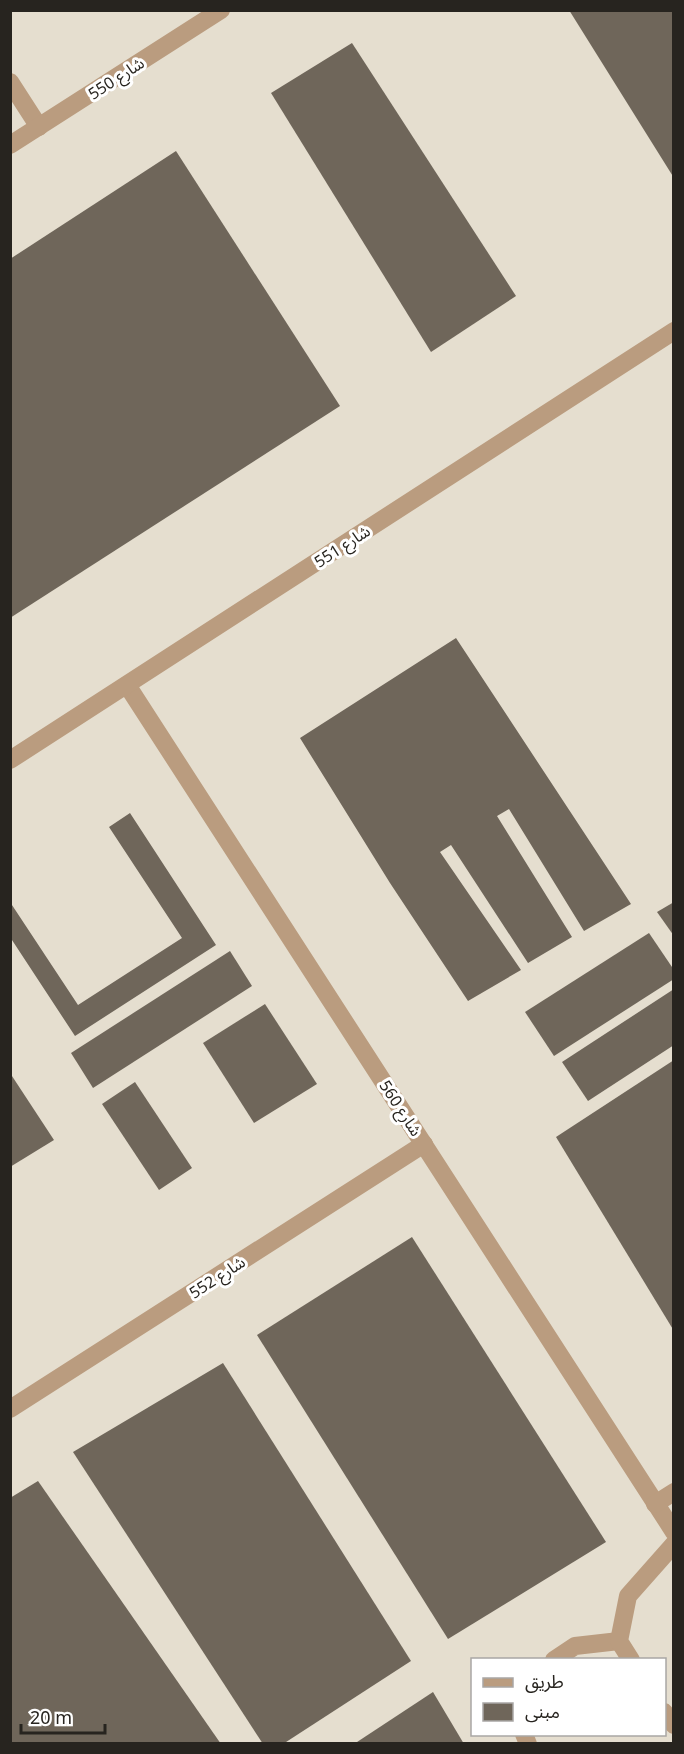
<svg xmlns="http://www.w3.org/2000/svg" width="684" height="1754" font-family="'Noto Sans','Noto Sans Arabic',sans-serif">
  <style>
    .building { fill: #6f665a }
    .lines { fill: none; stroke-linecap: round; stroke-linejoin: round }
    .minor { stroke: #ba9c7f; stroke-width: 18 }
    .labels { text-anchor: middle; dominant-baseline: central; stroke-width: 6; stroke-linejoin: round; paint-order: stroke }
    .street-label { font-size: 16px; fill: #27241f; stroke: #fff }
  </style>
  <rect width="100%" height="100%" fill="#e5decf"/>
  <!-- building -->
  <g class="building">
    <path d="M 569,10 L 674,10 L 674,178 Z"/>
    <path d="M 352,43 L 516,296 L 431,352 L 271,93 Z"/>
    <path d="M 176,151 L 340,406 L 10,618 L 10,259 Z"/>
    <path d="M 456,638 L 631,904 L 584,931 L 509,809 L 497,816 L 572,937 L 528,963 L 451,845 L 440,852 L 521,970 L 468,1001 L 390,883 L 300,738 Z"/>
    <path d="M 130,813 L 216,945 L 75,1036 L 10,937 L 10,902 L 78,1005 L 182,938 L 109,827 Z"/>
    <path d="M 674,902 L 674,936 L 657,912 Z"/>
    <path d="M 649,933 L 674,970 L 674,979 L 554,1056 L 525,1012 Z"/>
    <path d="M 230,951 L 252,986 L 93,1088 L 71,1053 Z"/>
    <path d="M 674,989 L 674,1045 L 588,1101 L 562,1062 Z"/>
    <path d="M 265,1004 L 317,1084 L 254,1123 L 203,1043 Z"/>
    <path d="M 674,1060 L 674,1331 L 556,1137 Z"/>
    <path d="M 10,1073 L 54,1140 L 10,1167 Z"/>
    <path d="M 135,1082 L 192,1168 L 159,1190 L 102,1104 Z"/>
    <path d="M 412,1237 L 606,1542 L 448,1639 L 257,1335 Z"/>
    <path d="M 223,1363 L 411,1661 L 283,1744 L 263,1744 L 73,1452 Z"/>
    <path d="M 38,1481 L 221,1744 L 12,1744 L 10,1741 L 10,1498 Z"/>
    <path d="M 433,1692 L 464,1744 L 354,1744 Z"/>
  </g>
  <g class="lines">
    <!-- minor -->
    <g class="minor">
      <path d="M 10,82 L 39,127"/>
      <path d="M 10,145 L 221,10"/>
      <path d="M 127,685 L 674,1532"/>
      <path d="M 10,760 L 674,331"/>
      <path d="M 10,1409 L 424,1144"/>
      <path d="M 655,1504 L 674,1492"/>
      <path d="M 554,1660 L 575,1646 L 619,1641"/>
      <path d="M 631,1660 L 619,1641 L 628,1596 L 674,1544"/>
      <path d="M 664,1712 L 674,1725"/>
      <path d="M 524,1734 L 528,1744"/>
    </g>
  </g>
  <g class="labels">
    <!-- street labels -->
    <g class="street-label">
      <text transform="translate(116 78) rotate(-33)">شارع 550</text>
      <text transform="translate(342 546) rotate(-33)">شارع 551</text>
      <text transform="translate(401 1108) rotate(57)">شارع 560</text>
      <text transform="translate(217 1277) rotate(-33)">شارع 552</text>
    </g>
  </g>
  <!-- border -->
  <rect width="684" height="1754" fill="none" stroke="#27241f" stroke-width="24"/>
  <!-- legend -->
  <rect x="471" y="1658" width="195" height="78" fill="#ffffff" stroke="#a9a7a5" stroke-width="1.5"/>
  <rect x="483" y="1678" width="30" height="9" fill="#ba9c7f" stroke="#a9a7a5" stroke-width="1.5"/>
  <text x="525" y="1688" font-size="18" fill="#27241f">طريق</text>
  <rect x="483" y="1703" width="30" height="18" fill="#6f665a" stroke="#a9a7a5" stroke-width="1.5"/>
  <text x="525" y="1718" font-size="18" fill="#27241f">مبنى</text>
  <!-- scale -->
  <path d="M21 1724v9h84v-9" fill="none" stroke="#27241f" stroke-width="3"/>
  <text x="30" y="1724" font-size="18" fill="#27241f" stroke="#ffffff" stroke-width="4.5" paint-order="stroke">20 m</text>
</svg>
